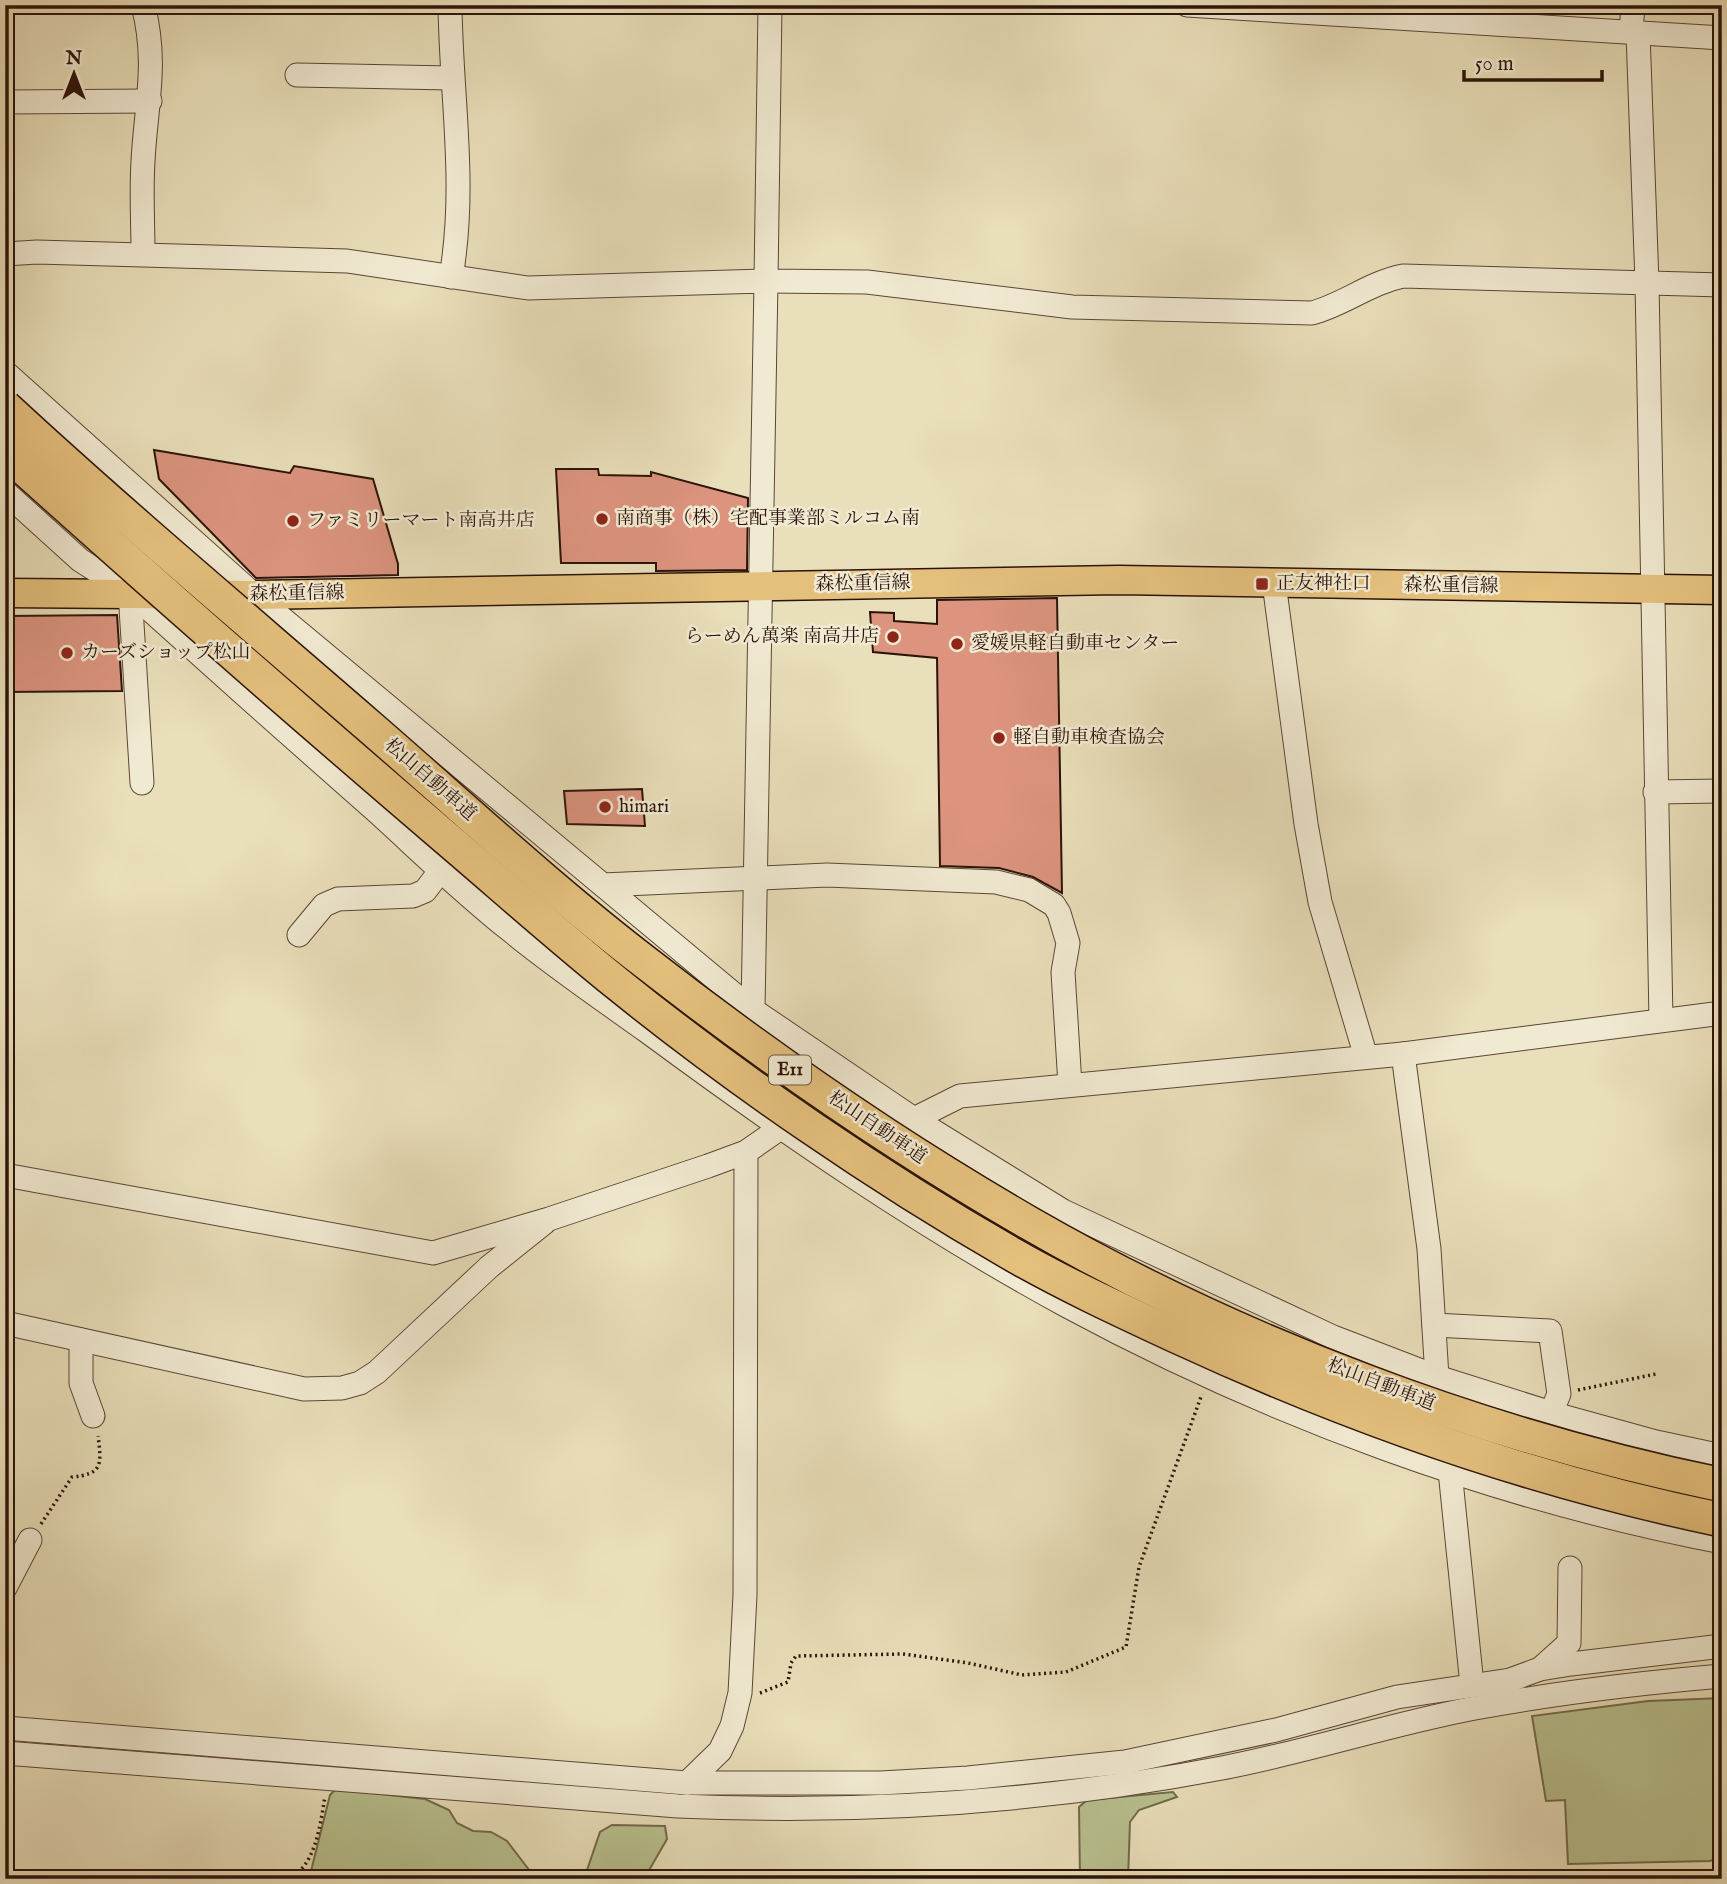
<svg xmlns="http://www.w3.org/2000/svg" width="1727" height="1884" font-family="'IM FELL English','Noto Serif JP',serif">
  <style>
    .green { fill: #b8c18f; stroke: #726a4c; stroke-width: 2 }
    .building { fill: #dc947f; stroke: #2c1309; stroke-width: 2 }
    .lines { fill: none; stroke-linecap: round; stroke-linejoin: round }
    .minor-casing { stroke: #5b4635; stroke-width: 25 }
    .major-casing { stroke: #2c1309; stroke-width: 31 }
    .path { stroke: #2c1309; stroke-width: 3.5; stroke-dasharray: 2 3.5; stroke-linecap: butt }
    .minor { stroke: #f1ead2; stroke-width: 23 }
    .major { stroke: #e4c07d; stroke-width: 28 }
    .highway-bridge-casing { stroke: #2c1309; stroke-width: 36; stroke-linecap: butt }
    .highway-bridge { stroke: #e4c07d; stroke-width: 33 }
    .poi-dot { fill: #8f2418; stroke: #f1ead2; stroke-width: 2.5 }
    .labels { text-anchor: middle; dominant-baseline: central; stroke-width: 5; stroke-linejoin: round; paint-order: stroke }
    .shield { fill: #f1ead2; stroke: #675445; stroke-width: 2 }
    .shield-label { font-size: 18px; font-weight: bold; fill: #2c1309 }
    .poi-label { font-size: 19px; fill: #2c1309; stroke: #f1ead2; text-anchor: start }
    .street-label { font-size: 19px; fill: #2c1309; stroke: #f1ead2 }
  </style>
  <rect width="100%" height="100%" fill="#e9dfba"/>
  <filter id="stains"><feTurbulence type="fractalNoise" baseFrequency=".00286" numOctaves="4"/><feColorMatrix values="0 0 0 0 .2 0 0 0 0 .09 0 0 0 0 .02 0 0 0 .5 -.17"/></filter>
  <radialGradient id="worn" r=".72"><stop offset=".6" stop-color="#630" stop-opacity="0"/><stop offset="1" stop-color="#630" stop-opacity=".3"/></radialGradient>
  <!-- green -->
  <g class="green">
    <path d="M 1722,1698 L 1722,1856 L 1710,1861 L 1568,1864 L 1565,1800 L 1546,1801 L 1532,1716 L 1648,1701 Z"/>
    <path d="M 336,1789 L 425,1799 L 449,1810 L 457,1823 L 473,1831 L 491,1832 L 507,1841 L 536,1879 L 309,1879 L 330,1795 Z"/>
    <path d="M 1173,1792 L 1177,1797 L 1139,1810 L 1130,1822 L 1128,1879 L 1080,1879 L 1079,1807 L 1087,1800 Z"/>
    <path d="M 612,1825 L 665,1826 L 667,1839 L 644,1879 L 584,1879 L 600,1832 Z"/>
  </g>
  <!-- building -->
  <g class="building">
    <path d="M 154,450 L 290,473 L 294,466 L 373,479 L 398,564 L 398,575 L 256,578 L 159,479 Z"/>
    <path d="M 556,469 L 598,469 L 599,475 L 651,476 L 651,472 L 748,498 L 747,570 L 656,571 L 656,563 L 561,563 Z"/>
    <path d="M 1057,598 L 1062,893 L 1033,877 L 999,868 L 940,866 L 937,658 L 873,652 L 870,612 L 894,613 L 894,621 L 937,624 L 937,600 Z"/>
    <path d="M 117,615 L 122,691 L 5,692 L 5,616 Z"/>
    <path d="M 642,789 L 645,826 L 567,824 L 564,791 Z"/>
  </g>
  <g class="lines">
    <!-- minor casing -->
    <g class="minor-casing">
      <g id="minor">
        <path d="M 143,5 C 158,63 146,104 143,161 C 141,192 143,223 143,254"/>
        <path d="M 450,5 C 451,98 467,184 451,277"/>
        <path d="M 770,5 L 766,281 L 867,282 L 1072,307 L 1312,313 C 1345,304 1369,283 1403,276 L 1722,285"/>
        <path d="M 1187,5 L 1722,38"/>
        <path d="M 1631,32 L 1633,5"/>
        <path d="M 1638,33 L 1647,283 L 1661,1020"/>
        <path d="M 297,75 L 451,78"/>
        <path d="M 5,102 L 150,101"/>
        <path d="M 5,254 L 37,252 L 347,261 L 528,288 L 766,281 L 753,1010"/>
        <path d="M 5,372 L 254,595 L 753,1010 L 914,1119 L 1063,1211 L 1333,1337 L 1437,1377 L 1551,1413 L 1656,1442 L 1722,1456"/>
        <path d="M 5,492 L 80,560 L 130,592 C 212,666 294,739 377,812 C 421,852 464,894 511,931 C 555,967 602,999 648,1032 C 782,1131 920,1226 1067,1306 C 1271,1416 1494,1498 1722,1542"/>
        <path d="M 1274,583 L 1306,824 L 1320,902 L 1366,1057"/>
        <path d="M 130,592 L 142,783"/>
        <path d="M 1655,792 L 1722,791"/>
        <path d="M 603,885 L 827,875 L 996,882 L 1029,890 L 1054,905 L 1059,913 L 1068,943 L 1063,972 L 1070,1085"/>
        <path d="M 299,935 L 324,905 L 338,899 L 413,896 L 425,891 L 441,870"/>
        <path d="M 1403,1054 L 1429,1249 L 1437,1377"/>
        <path d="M 5,1175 L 433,1253 L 549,1219 L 708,1166 L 746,1152 L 779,1129 L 914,1119 L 960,1096 L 1403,1054 L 1722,1013"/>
        <path d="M 5,1323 L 304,1389 L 342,1388 L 360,1383 L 377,1372 L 489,1267 L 544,1223"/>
        <path d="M 1434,1325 L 1550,1331 L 1559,1394 L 1551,1413"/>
        <path d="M 81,1340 L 81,1383 L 93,1416"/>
        <path d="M 1450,1471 L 1472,1685"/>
        <path d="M 5,1588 L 30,1540"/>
        <path d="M 1540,1669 L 1569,1643 L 1570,1568"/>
        <path d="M 5,1728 L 687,1783 L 881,1783 L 968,1778 L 1125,1762 L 1276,1730 L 1397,1697 L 1510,1680 L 1540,1669 L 1571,1664 L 1722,1646"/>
        <path d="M 5,1753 L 678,1806 C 859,1814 1044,1802 1222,1768 C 1307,1752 1390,1724 1475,1708 C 1556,1693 1639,1683 1722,1676"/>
        <path d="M 687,1783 L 720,1751 L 732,1726 L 740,1693 L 745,1595 L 746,1152"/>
      </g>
    </g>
    <!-- major casing -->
    <g class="major-casing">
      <path id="major" d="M 5,593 L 254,595 L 1119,580 L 1722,590"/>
    </g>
    <!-- path -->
    <g class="path">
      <path d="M 1578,1390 L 1656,1374"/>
      <path d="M 41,1524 L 72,1477 C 102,1474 102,1466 98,1436"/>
      <path d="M 760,1693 L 788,1682 L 791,1663 L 796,1656 L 903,1654 L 968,1663 L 1022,1675 L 1066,1672 L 1126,1647 L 1139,1567 L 1202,1394"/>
      <path d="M 148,1879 L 156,1875 L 246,1879"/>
      <path d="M 289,1879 C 316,1865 320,1825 325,1797"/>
    </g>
    <!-- minor -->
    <use href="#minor" class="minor"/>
    <!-- major -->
    <use href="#major" class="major"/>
    <!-- highway-bridge casing -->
    <g class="highway-bridge-casing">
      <g id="highway-bridge">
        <path d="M 5,407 C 124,517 248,621 370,727 C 461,806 550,889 645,962 C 767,1057 895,1146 1029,1223 C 1239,1344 1484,1436 1722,1485"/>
        <path d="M 5,451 C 148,580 293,707 439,832 C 499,883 558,936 619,985 C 738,1081 878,1177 1010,1253 C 1064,1284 1120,1310 1176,1336 C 1351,1417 1533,1481 1722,1520"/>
      </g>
    </g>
    <!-- highway-bridge -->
    <use href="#highway-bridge" class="highway-bridge"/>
  </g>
  <!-- markers -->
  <g class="poi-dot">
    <circle cx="602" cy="519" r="7"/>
    <circle cx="293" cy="521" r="7"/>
    <rect x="1255" y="577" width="14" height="14" rx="3.5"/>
    <circle cx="893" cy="637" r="7"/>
    <circle cx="957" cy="644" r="7"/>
    <circle cx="67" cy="653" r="7"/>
    <circle cx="999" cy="738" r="7"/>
    <circle cx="605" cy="807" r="7"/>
  </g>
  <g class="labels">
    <!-- shield labels -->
    <rect class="shield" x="769" y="1055.5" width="42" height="29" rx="5"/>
    <g class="shield-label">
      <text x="790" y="1070">E11</text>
    </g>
    <!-- poi labels -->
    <g class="poi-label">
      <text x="616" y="519">南商事（株）宅配事業部ミルコム南</text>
      <text x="307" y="521">ファミリーマート南高井店</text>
      <text x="1276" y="584">正友神社口</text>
      <text x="879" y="637" text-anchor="end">らーめん萬楽 南高井店</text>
      <text x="971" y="644">愛媛県軽自動車センター</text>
      <text x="81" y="653">カーズショップ松山</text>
      <text x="1013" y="738">軽自動車検査協会</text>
      <text x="619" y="807">himari</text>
    </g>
    <!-- street labels -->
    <g class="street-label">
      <text transform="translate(863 584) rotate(-1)">森松重信線</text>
      <text transform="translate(1451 586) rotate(1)">森松重信線</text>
      <text transform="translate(297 594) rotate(-1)">森松重信線</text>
      <text transform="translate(430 780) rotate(41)">松山自動車道</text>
      <text transform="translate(877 1128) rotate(34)">松山自動車道</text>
      <text transform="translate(1381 1385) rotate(21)">松山自動車道</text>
    </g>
  </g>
  <!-- margin -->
  <rect width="1727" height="1884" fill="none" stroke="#e9dfba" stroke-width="28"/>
  <rect x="7" y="7" width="1713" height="1870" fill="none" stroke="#2c1309" stroke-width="3.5"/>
  <rect x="14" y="14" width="1699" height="1856" fill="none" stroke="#2c1309" stroke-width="2"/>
  <!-- north arrow -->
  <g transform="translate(74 74)" stroke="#f1ead2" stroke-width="5" paint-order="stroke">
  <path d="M0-5L12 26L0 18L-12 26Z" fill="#2c1309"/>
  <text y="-10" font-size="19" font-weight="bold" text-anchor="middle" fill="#2c1309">N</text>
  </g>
  <!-- scale -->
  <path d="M1464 70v10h138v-10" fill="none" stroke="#2c1309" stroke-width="3.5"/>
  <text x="1475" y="70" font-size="21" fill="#2c1309" stroke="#f1ead2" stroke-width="5" paint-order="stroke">50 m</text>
  <rect width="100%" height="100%" filter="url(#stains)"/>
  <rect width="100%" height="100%" fill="url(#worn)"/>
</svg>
